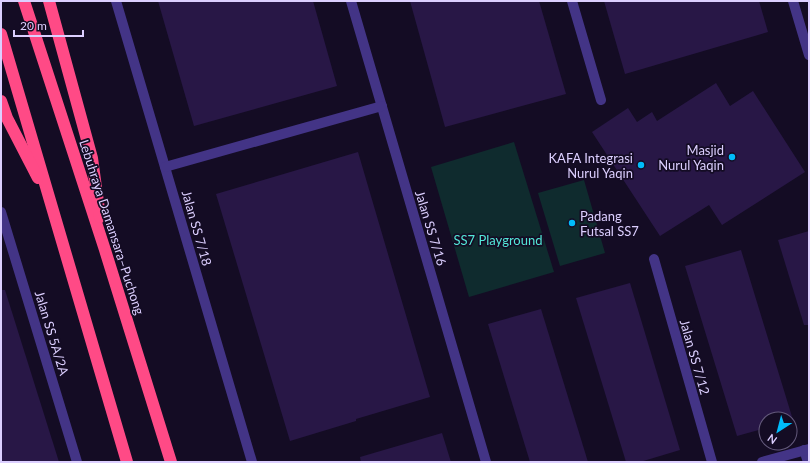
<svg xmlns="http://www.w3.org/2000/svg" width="810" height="463" font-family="Lato,sans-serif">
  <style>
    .green { fill: #0f2b2e }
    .building { fill: #281746 }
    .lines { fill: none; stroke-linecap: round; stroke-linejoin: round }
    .minor { stroke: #433486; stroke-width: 10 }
    .motorway { stroke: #ff4a86; stroke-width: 12 }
    .poi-dot { fill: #00bcfa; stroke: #140c24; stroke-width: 1.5 }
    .labels { text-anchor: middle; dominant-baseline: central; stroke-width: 3.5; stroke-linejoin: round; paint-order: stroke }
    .poi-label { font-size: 13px; fill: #dccfff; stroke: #140c24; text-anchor: end }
    .street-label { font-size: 13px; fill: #dccfff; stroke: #140c24 }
    .park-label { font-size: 13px; fill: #53e7d8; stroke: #140c24 }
  </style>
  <rect width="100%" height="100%" fill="#140c24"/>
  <!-- green -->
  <g class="green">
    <path d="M 514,142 L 554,272 L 469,297 L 431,167 Z"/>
    <path d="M 584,180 L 605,253 L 560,266 L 538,193 Z"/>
  </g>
  <!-- building -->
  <g class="building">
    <path d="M 158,1 L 313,1 L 337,86 L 194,126 Z"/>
    <path d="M 410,1 L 539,1 L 566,94 L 445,127 Z"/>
    <path d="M 604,1 L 759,1 L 768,32 L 625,74 Z"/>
    <path d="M 716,83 L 730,106 L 753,91 L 805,172 L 722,225 L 709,205 L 660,236 L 592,132 L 628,108 L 637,122 L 652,112 L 657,121 Z"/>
    <path d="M 358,152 L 430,397 L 356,419 L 356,421 L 290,441 L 216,194 Z"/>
    <path d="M 809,231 L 809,325 L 804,325 L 778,240 Z"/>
    <path d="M 741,250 L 793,420 L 790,421 L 790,419 L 766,419 L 766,428 L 737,436 L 685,266 Z"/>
    <path d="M 630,283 L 680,450 L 640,462 L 626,462 L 576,298 Z"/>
    <path d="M 1,290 L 5,290 L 59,462 L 1,462 Z"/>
    <path d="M 541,309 L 588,462 L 530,462 L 488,324 Z"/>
    <path d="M 442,433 L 451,462 L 361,462 L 360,457 Z"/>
  </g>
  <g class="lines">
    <!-- minor -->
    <g class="minor">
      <path d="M 116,1 L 252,462"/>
      <path d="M 351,1 L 486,462"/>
      <path d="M 572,1 L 601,100"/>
      <path d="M 793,1 L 809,55"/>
      <path d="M 165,167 L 382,106"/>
      <path d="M 1,212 L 77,462"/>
      <path d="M 654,259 L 712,462"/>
      <path d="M 804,450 L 808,462"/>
      <path d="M 762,462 L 809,449"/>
    </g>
    <!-- motorway -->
    <g class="motorway">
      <path d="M 24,1 L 105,250 L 171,462"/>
      <path d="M 49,1 L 92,158 L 100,217"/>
      <path d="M 1,34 L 127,462"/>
      <path d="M 1,101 L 7,118 L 38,178"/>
    </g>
  </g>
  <!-- markers -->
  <g class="poi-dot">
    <circle cx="732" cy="157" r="4"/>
    <circle cx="641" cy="165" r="4"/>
    <circle cx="572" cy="223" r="4"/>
  </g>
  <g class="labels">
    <!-- poi labels -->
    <g class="poi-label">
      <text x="724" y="150">Masjid<tspan x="724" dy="15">Nurul Yaqin</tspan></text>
      <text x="633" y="158">KAFA Integrasi<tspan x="633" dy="15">Nurul Yaqin</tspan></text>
      <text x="580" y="216" text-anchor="start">Padang<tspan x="580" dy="15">Futsal SS7</tspan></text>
    </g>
    <!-- street labels -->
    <g class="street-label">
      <text transform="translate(112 227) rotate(72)">Lebuhraya Damansara–Puchong</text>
      <text transform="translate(197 228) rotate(74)">Jalan SS 7/18</text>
      <text transform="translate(431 228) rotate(73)">Jalan SS 7/16</text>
      <text transform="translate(52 333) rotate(73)">Jalan SS 5A/2A</text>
      <text transform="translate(695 357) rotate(74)">Jalan SS 7/12</text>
    </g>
    <!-- park labels -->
    <g class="park-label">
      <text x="498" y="240">SS7 Playground</text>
    </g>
  </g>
  <!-- border -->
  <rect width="810" height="463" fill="none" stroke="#dccfff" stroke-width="4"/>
  <!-- north arrow -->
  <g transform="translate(778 431) rotate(216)"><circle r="19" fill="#140c24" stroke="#645a7c"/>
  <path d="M0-3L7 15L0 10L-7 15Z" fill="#00bcfa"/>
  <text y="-6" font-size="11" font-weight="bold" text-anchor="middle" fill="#dccfff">N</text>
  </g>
  <!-- scale -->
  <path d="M14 30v6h69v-6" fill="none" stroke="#dccfff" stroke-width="2"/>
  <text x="20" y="30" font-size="12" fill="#dccfff" stroke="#140c24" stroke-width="3" paint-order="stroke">20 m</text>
</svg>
